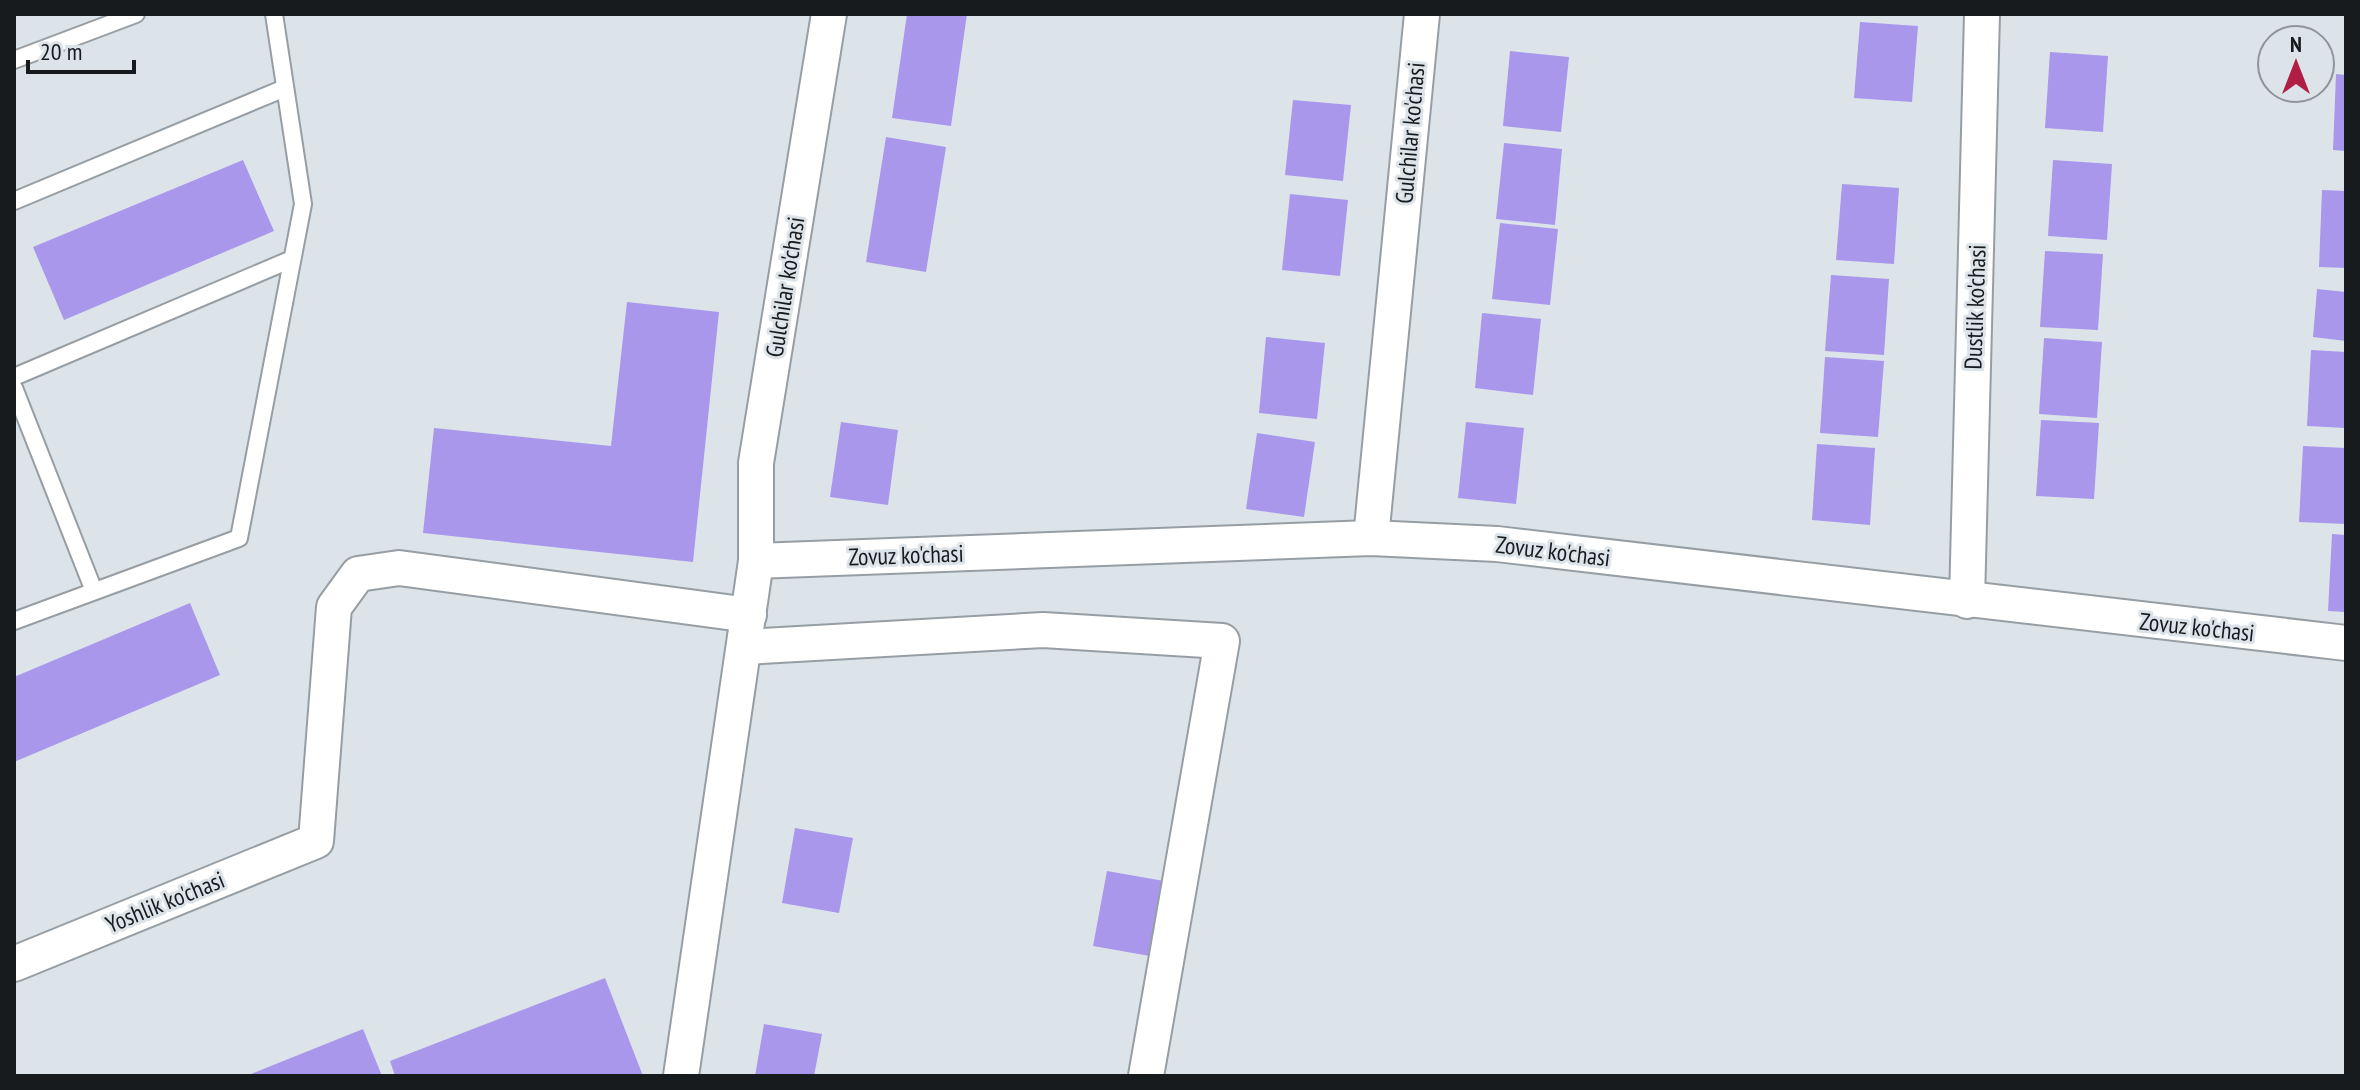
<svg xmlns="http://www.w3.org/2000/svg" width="2360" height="1090" font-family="'PT Sans Narrow',sans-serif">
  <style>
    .building { fill: #a997ec }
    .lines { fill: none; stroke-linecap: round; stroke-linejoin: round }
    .lane-casing { stroke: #969ea4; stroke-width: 20 }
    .street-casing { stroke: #969ea4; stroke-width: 38 }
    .lane { stroke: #fff; stroke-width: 16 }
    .street { stroke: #fff; stroke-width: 34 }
    .labels { text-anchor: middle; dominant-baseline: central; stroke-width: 6; stroke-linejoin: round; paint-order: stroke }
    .street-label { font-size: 24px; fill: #181b1d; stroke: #dce4ea }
  </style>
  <rect width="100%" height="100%" fill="#dce4ea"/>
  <!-- building -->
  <g class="building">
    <path d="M 907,14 L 967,14 L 951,126 L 892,118 Z"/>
    <path d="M 1860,22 L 1918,26 L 1912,102 L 1854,98 Z"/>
    <path d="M 1510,51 L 1569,57 L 1561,132 L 1503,126 Z"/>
    <path d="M 2050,52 L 2108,56 L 2103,132 L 2045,128 Z"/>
    <path d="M 2336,74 L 2346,75 L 2346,151 L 2333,150 Z"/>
    <path d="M 1293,100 L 1351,105 L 1343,181 L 1285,175 Z"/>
    <path d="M 886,137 L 946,147 L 926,272 L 866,262 Z"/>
    <path d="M 1504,143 L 1562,149 L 1555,225 L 1496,219 Z"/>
    <path d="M 243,160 L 274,231 L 64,320 L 33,247 Z"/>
    <path d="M 2053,160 L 2112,164 L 2107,240 L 2048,236 Z"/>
    <path d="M 1842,184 L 1899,188 L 1894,264 L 1836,260 Z"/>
    <path d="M 2322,190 L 2346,191 L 2346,268 L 2319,267 Z"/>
    <path d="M 1290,194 L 1348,200 L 1340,276 L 1282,270 Z"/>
    <path d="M 1500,223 L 1558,229 L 1550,305 L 1492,299 Z"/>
    <path d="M 2045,251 L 2103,254 L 2098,330 L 2040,327 Z"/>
    <path d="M 1831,275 L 1889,279 L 1884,355 L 1825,351 Z"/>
    <path d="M 2317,289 L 2346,292 L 2346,341 L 2313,337 Z"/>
    <path d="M 627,302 L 719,312 L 693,562 L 423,533 L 434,428 L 611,446 Z"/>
    <path d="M 1482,313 L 1541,319 L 1533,395 L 1475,388 Z"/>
    <path d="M 1266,337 L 1325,343 L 1317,419 L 1259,413 Z"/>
    <path d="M 2044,338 L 2102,342 L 2097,418 L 2039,414 Z"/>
    <path d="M 2311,350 L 2346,352 L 2346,428 L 2307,426 Z"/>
    <path d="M 1825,357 L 1884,361 L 1878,437 L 1820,433 Z"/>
    <path d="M 2041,420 L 2099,423 L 2094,499 L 2036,496 Z"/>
    <path d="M 841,422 L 898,430 L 888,505 L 830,497 Z"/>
    <path d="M 1466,422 L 1524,428 L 1516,504 L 1458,498 Z"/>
    <path d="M 1257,433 L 1315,442 L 1304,517 L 1246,509 Z"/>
    <path d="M 1817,444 L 1875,448 L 1870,525 L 1812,520 Z"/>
    <path d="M 2303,446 L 2346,448 L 2346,524 L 2299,522 Z"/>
    <path d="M 2332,534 L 2346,535 L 2346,612 L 2328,611 Z"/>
    <path d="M 190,603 L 220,675 L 14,762 L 14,677 Z"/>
    <path d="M 795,828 L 853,838 L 839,913 L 782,903 Z"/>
    <path d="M 1107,871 L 1164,881 L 1150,956 L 1093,946 Z"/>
    <path d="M 605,978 L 643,1076 L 395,1076 L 390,1061 Z"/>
    <path d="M 764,1024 L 822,1034 L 814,1076 L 755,1076 Z"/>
    <path d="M 363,1029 L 382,1076 L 246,1076 Z"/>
  </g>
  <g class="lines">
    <!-- lane casing -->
    <g class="lane-casing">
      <g id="lane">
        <path d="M 14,60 L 136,14"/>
        <path d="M 14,201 L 285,88"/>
        <path d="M 14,377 L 292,259"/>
        <path d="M 14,388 L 94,591"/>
        <path d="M 14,621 L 239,538 L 303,204 L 274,14"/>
      </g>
    </g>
    <!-- street casing -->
    <g class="street-casing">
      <g id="street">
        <path d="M 1371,538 L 1422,14"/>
        <path d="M 756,561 L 1371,538 L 1497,544 L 2346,643"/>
        <path d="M 1967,601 L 1982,14"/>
        <path d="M 744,647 L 1043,630 L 1222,641 L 1146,1076"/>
        <path d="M 14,964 L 316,841 L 334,607 L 358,574 L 399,568 L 749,615"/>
        <path d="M 681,1076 L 756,561 L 756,463 L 829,14"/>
      </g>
    </g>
    <!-- lane -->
    <use href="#lane" class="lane"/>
    <!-- street -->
    <use href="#street" class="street"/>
  </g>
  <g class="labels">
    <!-- street labels -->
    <g class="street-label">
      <text transform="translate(1410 133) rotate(-85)">Gulchilar ko'chasi</text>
      <text transform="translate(785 287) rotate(-81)">Gulchilar ko'chasi</text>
      <text transform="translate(1975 307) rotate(-88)">Dustlik ko'chasi</text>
      <text transform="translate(1553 551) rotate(7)">Zovuz ko'chasi</text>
      <text transform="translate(906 555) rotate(-2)">Zovuz ko'chasi</text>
      <text transform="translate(2197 627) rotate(6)">Zovuz ko'chasi</text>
      <text transform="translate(165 902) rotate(-22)">Yoshlik ko'chasi</text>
    </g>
  </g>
  <!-- border -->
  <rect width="2360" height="1090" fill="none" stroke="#181b1d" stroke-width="32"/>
  <!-- north arrow -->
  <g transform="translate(2296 64)"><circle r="38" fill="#dce4ea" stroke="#8e9498" stroke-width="2"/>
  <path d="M0-6L14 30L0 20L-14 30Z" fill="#b01d45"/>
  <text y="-12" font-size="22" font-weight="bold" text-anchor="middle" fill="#181b1d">N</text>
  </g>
  <!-- scale -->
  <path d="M28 60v12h106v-12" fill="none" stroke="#181b1d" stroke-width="4"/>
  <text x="40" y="60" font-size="24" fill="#181b1d" stroke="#dce4ea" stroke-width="6" paint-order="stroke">20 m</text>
</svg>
